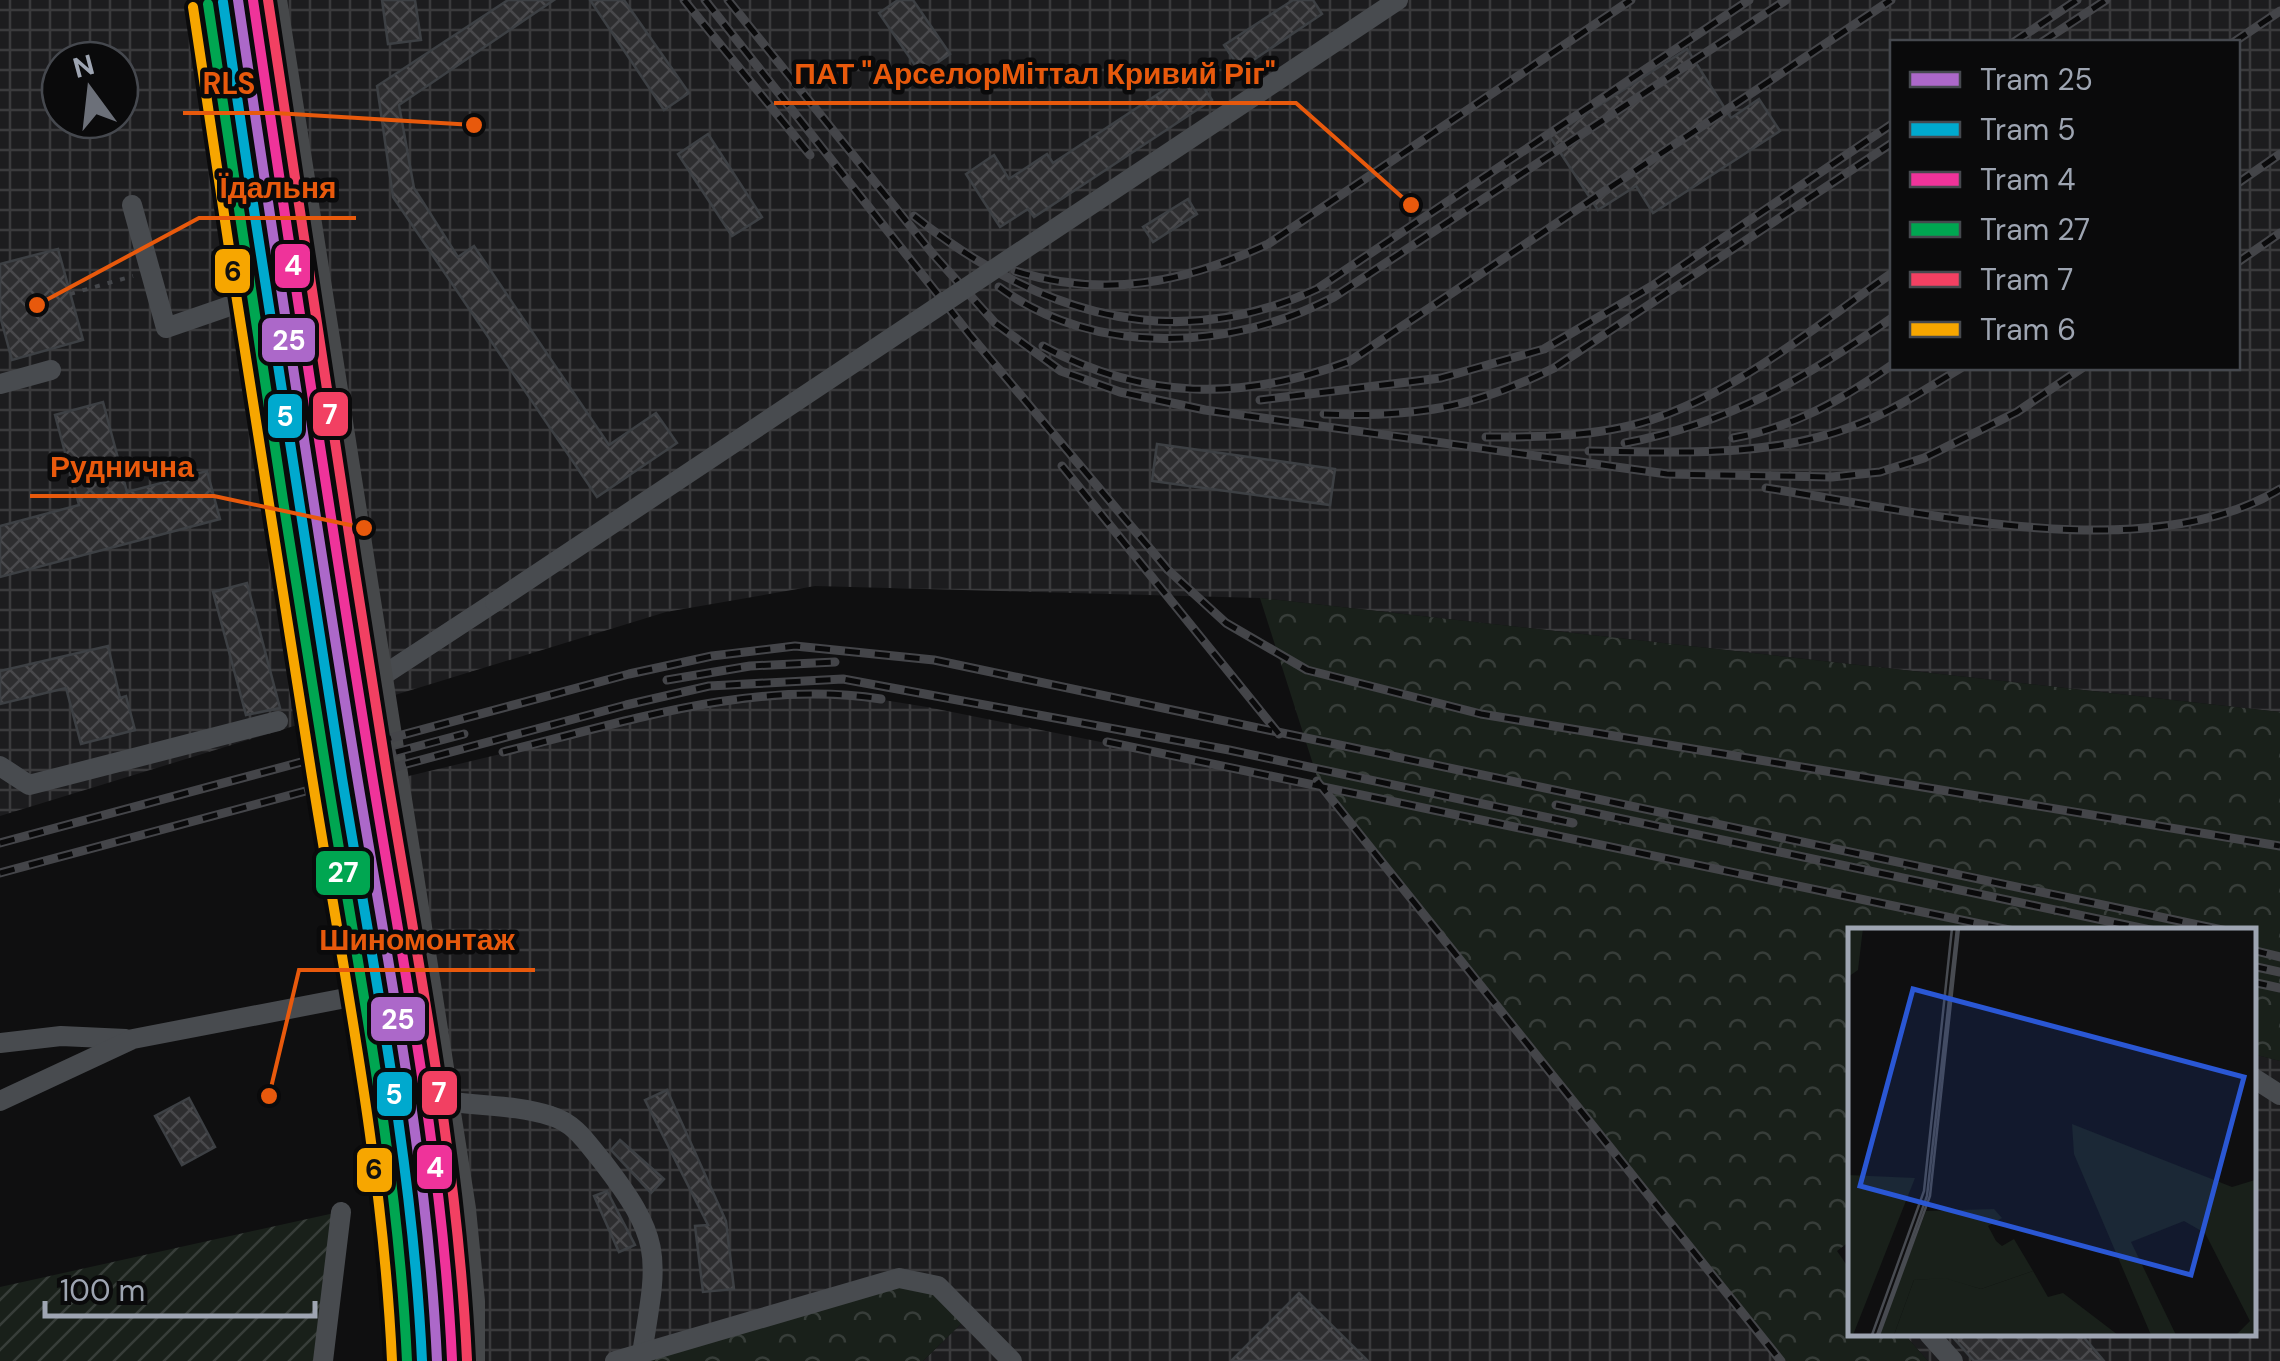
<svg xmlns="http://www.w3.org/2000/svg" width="2280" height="1361" font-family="'DM Sans',sans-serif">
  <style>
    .industrial { fill: url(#industrial-grid); fill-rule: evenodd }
    .forest { fill: url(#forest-crowns) }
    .garden { fill: url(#garden-furrows) }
    .building { fill: url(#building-cross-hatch); stroke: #3d4044; stroke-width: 2.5 }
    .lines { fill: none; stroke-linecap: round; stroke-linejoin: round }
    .path { stroke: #44464a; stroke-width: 4; stroke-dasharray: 5 8; stroke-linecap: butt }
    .minor { stroke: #484b4f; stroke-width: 20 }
    .major { stroke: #46484a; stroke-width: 28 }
    .rail-casing { stroke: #444549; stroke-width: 9 }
    .rail { stroke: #0a0a0b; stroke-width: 5; stroke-dasharray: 15; stroke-linecap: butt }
    .minor-bridge { stroke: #484b4f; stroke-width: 20 }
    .tram-1-casing { stroke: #0a0a0b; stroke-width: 18 }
    .tram-2-casing { stroke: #0a0a0b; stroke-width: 18 }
    .tram-3-casing { stroke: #0a0a0b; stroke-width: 18 }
    .tram-4-casing { stroke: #0a0a0b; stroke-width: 18 }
    .tram-5-casing { stroke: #0a0a0b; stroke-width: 18 }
    .tram-6-casing { stroke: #0a0a0b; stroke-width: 18 }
    .tram-1 { stroke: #ac68c9; stroke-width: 10 }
    .tram-2 { stroke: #00a9ce; stroke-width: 10 }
    .tram-3 { stroke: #ef339a; stroke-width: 10 }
    .tram-4 { stroke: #00a651; stroke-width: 10 }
    .tram-5 { stroke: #f24062; stroke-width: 10 }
    .tram-6 { stroke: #f7a600; stroke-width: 10 }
    .inset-road { fill: none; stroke: #484b51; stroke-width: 2.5 }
    .view { fill: #2a57d4; fill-opacity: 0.15; stroke: #2a57d4; stroke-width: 5 }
    .inset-edge { fill: none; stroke: #9ea5b2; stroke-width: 5 }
    .leader { fill: none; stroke: #e8590c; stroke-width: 4 }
    .callout-dot { fill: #e8590c; stroke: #0a0a0b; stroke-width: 4 }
    .callout-label { font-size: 30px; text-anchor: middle; font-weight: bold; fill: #e8590c; stroke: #0a0a0b; stroke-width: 9; stroke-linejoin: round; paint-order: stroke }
    .line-badge { stroke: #0a0a0b; stroke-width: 4 }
    .badge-label { font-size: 28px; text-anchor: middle; font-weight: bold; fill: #fff }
    .pale-badge-label { font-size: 28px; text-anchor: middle; font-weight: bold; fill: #111 }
  </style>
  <defs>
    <pattern id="industrial-grid" width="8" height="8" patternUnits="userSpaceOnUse" patternTransform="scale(2.5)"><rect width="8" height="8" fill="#1c1c1e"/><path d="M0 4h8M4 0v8" fill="none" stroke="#3a3a3c"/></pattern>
    <pattern id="forest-crowns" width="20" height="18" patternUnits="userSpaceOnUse" patternTransform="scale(2.5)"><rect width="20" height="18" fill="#19201a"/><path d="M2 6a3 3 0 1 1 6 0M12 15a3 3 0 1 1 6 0" fill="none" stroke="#373d39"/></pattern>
    <pattern id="garden-furrows" width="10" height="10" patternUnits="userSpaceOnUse" patternTransform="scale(2.5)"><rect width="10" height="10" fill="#19201a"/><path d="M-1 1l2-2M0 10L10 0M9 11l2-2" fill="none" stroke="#373d39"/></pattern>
    <pattern id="building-cross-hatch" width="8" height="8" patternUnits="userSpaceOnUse" patternTransform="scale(2.5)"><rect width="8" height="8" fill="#2e2e30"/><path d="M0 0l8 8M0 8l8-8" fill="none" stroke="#49494c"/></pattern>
  </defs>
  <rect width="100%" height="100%" fill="#0f0f10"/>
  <!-- industrial -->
  <g class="industrial">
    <path d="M 0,0 L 2280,0 L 2280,712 L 1260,598 L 815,586 L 666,612 L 0,816 ZM 1892,42 L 2238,42 L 2238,368 L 1892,368 ZM 60,60 L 120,60 L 120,120 L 60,120 Z"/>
    <path d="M 795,695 L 865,697 L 927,707 L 1320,786 L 1781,1361 L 923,1361 L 968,1317 L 615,1361 L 471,1361 L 392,780 L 722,701 Z"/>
    <path d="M 2253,1054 L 2280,1061 L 2280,1361 L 1928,1361 L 1904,1334 L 2252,1334 Z"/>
  </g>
  <!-- forest -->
  <g class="forest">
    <path d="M 1260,598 L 2280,712 L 2280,1061 L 2253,1054 L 2252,931 L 1850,931 L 1850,1241 L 1837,1251 L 1850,1270 L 1850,1334 L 1904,1334 L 1928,1361 L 1781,1361 L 1320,786 Z"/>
    <path d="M 899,1278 L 938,1286 L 968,1317 L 923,1361 L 615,1361 Z"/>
  </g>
  <!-- garden -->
  <path class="garden" d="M 339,1212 L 323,1361 L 0,1361 L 0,1287 Z"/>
  <!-- building -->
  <g class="building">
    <path d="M 382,0 L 415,0 L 421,40 L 388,44 Z"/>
    <path d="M 508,0 L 554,0 L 399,105 L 414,188 L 458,257 L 474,246 L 609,445 L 656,413 L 677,443 L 597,497 L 393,197 L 377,86 Z"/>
    <path d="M 590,0 L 624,0 L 689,93 L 664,110 Z"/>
    <path d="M 898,0 L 913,0 L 950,54 L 921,74 L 879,13 Z"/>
    <path d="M 1293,0 L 1313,0 L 1322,14 L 1240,69 L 1224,45 Z"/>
    <path d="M 1687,49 L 1731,118 L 1759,99 L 1780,131 L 1653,213 L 1636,186 L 1598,210 L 1550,137 Z"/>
    <path d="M 1193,71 L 1212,100 L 1034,217 L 1028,209 L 1000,227 L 966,174 L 994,155 L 1009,179 L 1047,154 L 1053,163 Z"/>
    <path d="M 708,134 L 762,217 L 732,236 L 678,154 Z"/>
    <path d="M 1188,199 L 1197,214 L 1153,242 L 1143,227 Z"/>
    <path d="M 58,249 L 83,340 L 12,360 L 0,316 L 0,264 Z"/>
    <path d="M 103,402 L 127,492 L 207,471 L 220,519 L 0,577 L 0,526 L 79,505 L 55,415 Z"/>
    <path d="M 1157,444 L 1335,469 L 1330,505 L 1152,481 Z"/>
    <path d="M 247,583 L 280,708 L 246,715 L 213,592 Z"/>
    <path d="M 108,646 L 120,698 L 126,696 L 135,730 L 81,744 L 66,688 L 0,704 L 0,671 Z"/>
    <path d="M 667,1090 L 726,1221 L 734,1289 L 703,1292 L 695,1226 L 708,1225 L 645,1100 Z"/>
    <path d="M 189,1098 L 215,1147 L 182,1165 L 155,1116 Z"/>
    <path d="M 620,1140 L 664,1179 L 651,1193 L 611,1150 Z"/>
    <path d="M 607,1191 L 635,1245 L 619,1252 L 594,1196 Z"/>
    <path d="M 1299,1293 L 1368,1361 L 1231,1361 Z"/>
    <path d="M 1950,1334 L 2081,1334 L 2104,1361 L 1974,1361 Z"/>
  </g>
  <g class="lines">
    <!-- path -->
    <path class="path" d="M 70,294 L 133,276"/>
    <!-- minor -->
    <g class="minor">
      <path d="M 132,205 L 166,328 L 267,293"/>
      <path d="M 0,384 L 51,370"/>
      <path d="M 376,680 L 495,602"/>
      <path d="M 0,766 L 29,785 L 278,721"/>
      <path d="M 0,1043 L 61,1036 L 126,1039"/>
      <path d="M 2252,1077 L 2280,1095"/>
      <path d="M 0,1101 L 133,1039 L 377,992"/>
      <path d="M 444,1101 C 478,1106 518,1105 551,1116 C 575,1123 587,1143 602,1161 C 664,1241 658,1256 642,1353"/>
      <path d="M 1929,1334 L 1953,1361"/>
      <path d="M 323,1361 L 341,1212"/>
      <path d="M 615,1361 L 899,1278 L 938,1286 L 1012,1361"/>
    </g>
    <!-- major -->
    <g class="major">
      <path d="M 224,0 L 414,1237 L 421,1361"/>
      <path d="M 273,0 L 462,1209 L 471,1301 L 471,1361"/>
    </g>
    <!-- rail casing -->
    <g class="rail-casing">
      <g id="rail">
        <path d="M 684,0 L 810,155"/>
        <path d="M 705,0 L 970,335 L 1168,570 L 1226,623 L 1307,670 L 1481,714 L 2280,846"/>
        <path d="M 728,0 L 932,253 L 995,323 L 1061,371 L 1120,392 L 1205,410 L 1667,474 L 1832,477 L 1880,472 L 1924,458 L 2017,412 L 2082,368"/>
        <path d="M 2014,42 L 2077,0"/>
        <path d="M 2042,42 L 2106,0"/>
        <path d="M 2234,42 L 2280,11"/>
        <path d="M 2238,183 L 2280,154"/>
        <path d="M 914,216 C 1035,312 1171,357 1317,289 L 1749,0"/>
        <path d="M 2238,262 L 2280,233"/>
        <path d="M 1015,271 C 1105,299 1184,283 1268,244 L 1631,0"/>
        <path d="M 999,287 C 1095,358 1233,350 1334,297 L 1786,0"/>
        <path d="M 1043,346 C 1145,401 1244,401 1350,361 L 1891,0"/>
        <path d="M 1260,400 L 1441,378 L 1544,349 L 1652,286 L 1892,124"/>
        <path d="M 1324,414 C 1416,417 1471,409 1554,368 L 1892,143"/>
        <path d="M 1486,437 C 1545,437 1606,437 1662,416 C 1745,386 1820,323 1892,273"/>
        <path d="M 1733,438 C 1795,427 1841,400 1892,365"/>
        <path d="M 1625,443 C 1731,423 1805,378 1892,318"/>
        <path d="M 1589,451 C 1676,452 1768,458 1851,427 C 1890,413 1926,389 1961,368"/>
        <path d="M 1062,466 L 1279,734"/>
        <path d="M 1766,488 C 1913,510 2147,570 2280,489"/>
        <path d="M 667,680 L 750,666 L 835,662"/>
        <path d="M 1107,742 L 2014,931"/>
        <path d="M 396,752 L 464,734"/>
        <path d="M 503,752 C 625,722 754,679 881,699"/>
        <path d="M 1317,781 L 1781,1361"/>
        <path d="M 1556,805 L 2155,931"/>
        <path d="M 0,843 L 629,674 L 712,656 L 795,646 L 934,660 L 2227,931"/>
        <path d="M 0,873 L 626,705 L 709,686 L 843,679 L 1229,750 L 1573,823"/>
        <path d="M 2252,950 L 2280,957"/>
        <path d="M 2252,966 L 2280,972"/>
        <path d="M 2252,982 L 2280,988"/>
      </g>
    </g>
    <!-- rail -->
    <use href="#rail" class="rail"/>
    <!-- minor-bridge -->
    <path class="minor-bridge" d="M 495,602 L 1398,0"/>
    <!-- tram-1 casing -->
    <g class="tram-1-casing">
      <path id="tram-1" d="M 238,0 C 276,257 314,513 356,770 C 388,965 428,1163 437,1361"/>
    </g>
    <!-- tram-2 casing -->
    <g class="tram-2-casing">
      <path id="tram-2" d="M 223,2 C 261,261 300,520 342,778 C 374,971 413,1166 422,1361"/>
    </g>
    <!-- tram-3 casing -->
    <g class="tram-3-casing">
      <path id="tram-3" d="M 253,0 C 291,257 329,513 371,769 C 403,965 443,1162 452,1360"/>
    </g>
    <!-- tram-4 casing -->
    <g class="tram-4-casing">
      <path id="tram-4" d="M 208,4 C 246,262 285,519 327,776 C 358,969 398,1165 407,1361"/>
    </g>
    <!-- tram-5 casing -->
    <g class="tram-5-casing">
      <path id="tram-5" d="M 268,0 C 306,257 345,513 386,769 C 418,964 458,1162 467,1360"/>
    </g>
    <!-- tram-6 casing -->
    <g class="tram-6-casing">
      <path id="tram-6" d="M 193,7 C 231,264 270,520 312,777 C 343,970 383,1165 392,1361"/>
    </g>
    <!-- tram-1 -->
    <use href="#tram-1" class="tram-1"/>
    <!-- tram-2 -->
    <use href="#tram-2" class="tram-2"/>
    <!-- tram-3 -->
    <use href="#tram-3" class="tram-3"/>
    <!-- tram-4 -->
    <use href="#tram-4" class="tram-4"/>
    <!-- tram-5 -->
    <use href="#tram-5" class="tram-5"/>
    <!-- tram-6 -->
    <use href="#tram-6" class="tram-6"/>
  </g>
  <!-- overview -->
  <g transform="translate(1848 928)">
    <rect width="408" height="408" fill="#0f0f10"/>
    <path d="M 224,196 L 384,259 L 407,252 L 407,407 L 388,407 L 402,393 L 357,305 L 336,293 L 283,314 L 328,407 L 303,407 L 226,226 ZM 146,281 L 154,290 L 140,298 L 148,313 L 154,318 L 166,311 L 185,343 L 133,361 L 98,351 L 66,352 L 46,407 L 31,407 L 78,283 Z" fill="#19201a"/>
    <path d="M 0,0 L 15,0 L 10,42 L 0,49 ZM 0,247 L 67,250 L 5,407 L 0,407 ZM 185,343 L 200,369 L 215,365 L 270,407 L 46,407 L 66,352 L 97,350 L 133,361 Z" fill="#19201a"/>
    <path class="inset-road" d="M 24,407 L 76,263 L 104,0M 29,407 L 79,268 L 109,0M 31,407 L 82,268 L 111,0"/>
    <path class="view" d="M 65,61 L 396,149 L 343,347 L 12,258 Z"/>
    <rect width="408" height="408" class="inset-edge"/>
  </g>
  <!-- callouts -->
  <path class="leader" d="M1411 205L1296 103H774M474 125L275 113H183M37 305L199 218H356M364 528L214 496H30M269 1096L299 970H535"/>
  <g class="callout-dot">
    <circle cx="1411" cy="205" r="10"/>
    <circle cx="474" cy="125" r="10"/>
    <circle cx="37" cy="305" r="10"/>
    <circle cx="364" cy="528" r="10"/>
    <circle cx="269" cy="1096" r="10"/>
  </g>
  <g class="callout-label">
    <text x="1035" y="84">ПАТ "АрселорМіттал Кривий Ріг"</text>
    <text x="229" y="94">RLS</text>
    <text x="278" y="198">Їдальня</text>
    <text x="122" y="477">Руднична</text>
    <text x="417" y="950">Шиномонтаж</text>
  </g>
  <g class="line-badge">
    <rect x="273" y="242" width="39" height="48" rx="10" fill="#ef339a"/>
    <rect x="213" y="247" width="39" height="48" rx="10" fill="#f7a600"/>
    <rect x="260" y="316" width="57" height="48" rx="10" fill="#ac68c9"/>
    <rect x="311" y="390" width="39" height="48" rx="10" fill="#f24062"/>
    <rect x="266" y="392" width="38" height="48" rx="10" fill="#00a9ce"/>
    <rect x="314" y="849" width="58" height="48" rx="10" fill="#00a651"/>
    <rect x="369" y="995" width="58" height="48" rx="10" fill="#ac68c9"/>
    <rect x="420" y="1069" width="39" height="48" rx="10" fill="#f24062"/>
    <rect x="375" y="1070" width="39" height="48" rx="10" fill="#00a9ce"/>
    <rect x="415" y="1143" width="39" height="48" rx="10" fill="#ef339a"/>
    <rect x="355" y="1146" width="39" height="48" rx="10" fill="#f7a600"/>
  </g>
  <g class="badge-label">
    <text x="293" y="275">4</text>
    <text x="289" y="350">25</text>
    <text x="330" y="424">7</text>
    <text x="285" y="426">5</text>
    <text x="343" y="882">27</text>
    <text x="398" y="1029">25</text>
    <text x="439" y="1102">7</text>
    <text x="394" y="1104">5</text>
    <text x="435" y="1177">4</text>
  </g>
  <g class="pale-badge-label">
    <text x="233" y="281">6</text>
    <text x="374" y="1179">6</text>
  </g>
  <!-- legend -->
  <rect x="1890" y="40" width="350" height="330" fill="#0a0a0b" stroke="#45484e" stroke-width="2.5"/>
  <rect x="1910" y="72" width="50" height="15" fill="#ac68c9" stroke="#45484e" stroke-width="2.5"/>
  <text x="1980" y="90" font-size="30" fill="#9ea5b2">Tram 25</text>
  <rect x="1910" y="122" width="50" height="15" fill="#00a9ce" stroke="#45484e" stroke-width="2.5"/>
  <text x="1980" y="140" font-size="30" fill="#9ea5b2">Tram 5</text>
  <rect x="1910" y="172" width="50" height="15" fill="#ef339a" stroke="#45484e" stroke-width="2.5"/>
  <text x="1980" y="190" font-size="30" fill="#9ea5b2">Tram 4</text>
  <rect x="1910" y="222" width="50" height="15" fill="#00a651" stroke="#45484e" stroke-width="2.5"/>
  <text x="1980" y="240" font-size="30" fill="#9ea5b2">Tram 27</text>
  <rect x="1910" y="272" width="50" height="15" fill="#f24062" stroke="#45484e" stroke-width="2.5"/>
  <text x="1980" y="290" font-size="30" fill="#9ea5b2">Tram 7</text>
  <rect x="1910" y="322" width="50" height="15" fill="#f7a600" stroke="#45484e" stroke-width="2.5"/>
  <text x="1980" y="340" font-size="30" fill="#9ea5b2">Tram 6</text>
  <!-- north arrow -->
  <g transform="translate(90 90) rotate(345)"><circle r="48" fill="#0a0a0b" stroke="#45484e" stroke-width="2.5"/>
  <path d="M0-8L18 38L0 25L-18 38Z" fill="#6c7079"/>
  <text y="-15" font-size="28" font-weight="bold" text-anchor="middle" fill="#9ea5b2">N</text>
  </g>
  <!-- scale -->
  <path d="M45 1301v15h270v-15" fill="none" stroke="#9ea5b2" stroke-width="5"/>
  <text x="60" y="1301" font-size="30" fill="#9ea5b2" stroke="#0a0a0b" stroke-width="8" paint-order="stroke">100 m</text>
</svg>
